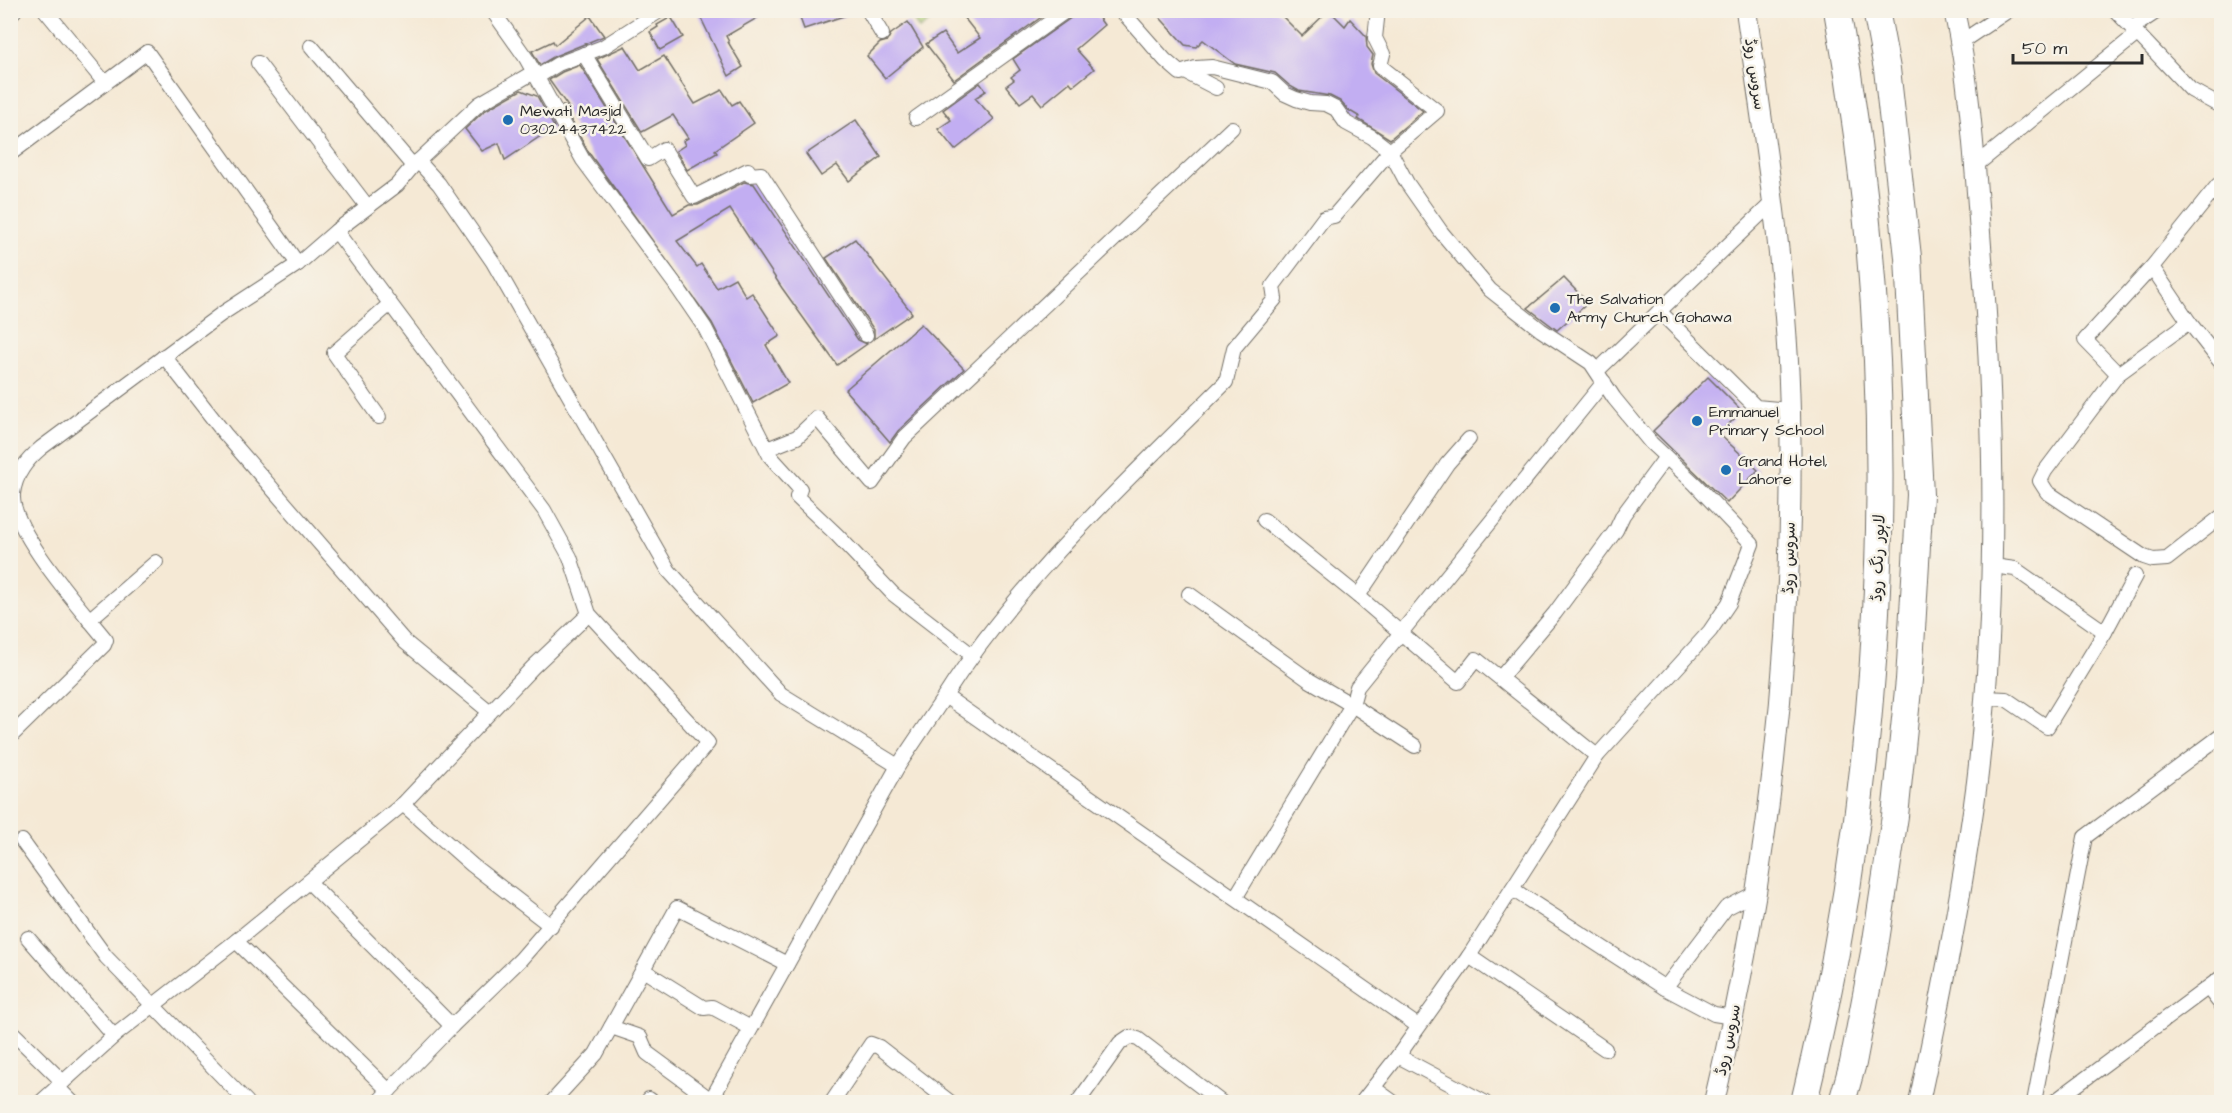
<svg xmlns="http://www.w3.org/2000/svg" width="2232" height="1113" font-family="'Architects Daughter','Playpen Sans Arabic',sans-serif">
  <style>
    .green { fill: #b8d87f; stroke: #728255; stroke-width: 1.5 }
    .building { fill: #c2aef2 }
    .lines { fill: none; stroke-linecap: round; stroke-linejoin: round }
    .street-casing { stroke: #726e66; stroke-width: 16 }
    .secondary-casing { stroke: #726e66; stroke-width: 22 }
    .highway-casing { stroke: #726e66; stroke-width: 28 }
    .street { stroke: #fff; stroke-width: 14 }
    .secondary { stroke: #fff; stroke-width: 20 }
    .highway { stroke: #fff; stroke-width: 26 }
    .poi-dot { fill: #1f6fb2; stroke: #f7f3e8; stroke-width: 2 }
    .labels { text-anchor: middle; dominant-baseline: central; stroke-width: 5; stroke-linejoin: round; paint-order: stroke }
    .street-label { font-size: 16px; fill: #2b2b2b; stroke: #f7f3e8 }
    .poi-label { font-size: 16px; fill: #2b2b2b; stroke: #f7f3e8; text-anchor: start }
  </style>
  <rect width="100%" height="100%" fill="#f7f3e8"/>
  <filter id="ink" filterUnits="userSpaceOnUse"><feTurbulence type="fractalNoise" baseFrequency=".0167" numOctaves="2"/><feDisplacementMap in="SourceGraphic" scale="12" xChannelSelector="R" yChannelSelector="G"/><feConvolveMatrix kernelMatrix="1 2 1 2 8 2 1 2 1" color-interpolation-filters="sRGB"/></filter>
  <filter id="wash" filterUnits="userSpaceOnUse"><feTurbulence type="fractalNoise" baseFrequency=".008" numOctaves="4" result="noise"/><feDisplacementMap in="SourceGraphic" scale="24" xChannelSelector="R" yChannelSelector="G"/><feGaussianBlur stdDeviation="1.35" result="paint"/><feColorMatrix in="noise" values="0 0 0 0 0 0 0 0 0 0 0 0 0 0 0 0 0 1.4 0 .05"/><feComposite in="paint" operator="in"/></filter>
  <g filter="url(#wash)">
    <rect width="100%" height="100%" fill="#f5e9d5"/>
    <!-- green -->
    <path class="green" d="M 908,11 L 944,11 L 919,29 Z"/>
    <g id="blocks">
      <!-- building -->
      <g class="building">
        <path d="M 697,10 L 771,10 L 726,36 L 729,42 L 728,42 L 743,67 L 729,76 Z"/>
        <path d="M 797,10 L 853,10 L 853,13 L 804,29 Z"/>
        <path d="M 958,10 L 1051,10 L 954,80 L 926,44 L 943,33 L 957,53 L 980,38 Z"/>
        <path d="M 1076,10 L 1093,10 L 1104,25 L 1076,49 L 1094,69 L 1073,86 L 1070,82 L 1042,105 L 1033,94 L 1020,103 L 1006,86 L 1014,80 L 1011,77 L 1020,70 L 1013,59 L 1072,17 Z"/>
        <path d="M 1153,10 L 1276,10 L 1302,36 L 1329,10 L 1345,26 L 1350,19 L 1366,36 L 1367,47 L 1373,55 L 1371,64 L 1374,73 L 1423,111 L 1390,139 L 1358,119 L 1360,117 L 1348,110 L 1340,101 L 1330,96 L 1299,91 L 1290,86 L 1275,73 L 1235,64 L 1203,40 L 1196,47 L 1185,45 Z"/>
        <path d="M 590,16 L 604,36 L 555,56 L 540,65 L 532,51 L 553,41 L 555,45 Z"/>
        <path d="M 671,17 L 683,37 L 660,50 L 650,32 L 658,27 L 657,25 Z"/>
        <path d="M 908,22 L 923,47 L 885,78 L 867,56 L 880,43 L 887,41 L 891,34 Z"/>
        <path d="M 625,46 L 640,70 L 664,56 L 695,104 L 722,90 L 732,105 L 739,101 L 754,123 L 715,150 L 717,153 L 687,170 L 676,151 L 685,145 L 683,141 L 688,138 L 673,115 L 642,132 L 597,59 Z"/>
        <path d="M 580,65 L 673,214 L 689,205 L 698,205 L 744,182 L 754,184 L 858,340 L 867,344 L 837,365 L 782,288 L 730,209 L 677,241 L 697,267 L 701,264 L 717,288 L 735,278 L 746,297 L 752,293 L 780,336 L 766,345 L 788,383 L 753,403 L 712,323 L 589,153 L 563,106 L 569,108 L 549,80 L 562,72 Z"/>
        <path d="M 980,83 L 986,91 L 975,98 L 994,119 L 955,150 L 938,129 L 951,120 L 943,110 Z"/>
        <path d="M 521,90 L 537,96 L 554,127 L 505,160 L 499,143 L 482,151 L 465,129 L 484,111 Z"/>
        <path d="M 856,120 L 881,157 L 849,181 L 837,165 L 821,176 L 806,154 Z"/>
        <path d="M 855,239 L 912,313 L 874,339 L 874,330 L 826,258 Z"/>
        <path d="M 1564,278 L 1588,303 L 1557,330 L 1528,308 Z"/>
        <path d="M 921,324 L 964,369 L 898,431 L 890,442 L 845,390 Z"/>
        <path d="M 1708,377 L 1742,411 L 1719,434 L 1758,470 L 1727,503 L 1653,431 Z"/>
      </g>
    </g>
  </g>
  <g filter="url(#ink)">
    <use href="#blocks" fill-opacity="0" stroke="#726e66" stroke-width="1.5"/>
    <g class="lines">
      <!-- street casing -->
      <g class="street-casing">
        <g id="street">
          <path d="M 45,10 L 105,83"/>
          <path d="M 492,10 L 526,58 L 583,160 L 675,284 L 705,328 L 770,456 L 800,489 L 797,497 L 837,535 L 893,594 L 972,655"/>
          <path d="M 868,10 L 882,34"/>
          <path d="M 1121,10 L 1165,60 L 1180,73 L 1196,68 L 1212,67 L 1272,82 L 1285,94 L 1296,99 L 1310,103 L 1326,104 L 1336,109 L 1346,123 L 1372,137 L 1390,151 L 1407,183 L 1442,233 L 1490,290 L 1541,330 L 1591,363 L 1614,398 L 1651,443 L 1695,484 L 1752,544 L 1729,603 L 1710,631 L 1597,756 L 1469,956 L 1398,1056 L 1362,1102"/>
          <path d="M 1378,10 L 1375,38 L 1383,54 L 1380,66 L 1437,111 L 1390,151 L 1334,216 L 1324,218 L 1273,286 L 1275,299 L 1234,348 L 1226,382 C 1127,481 1020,578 945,696 L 1418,1026"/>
          <path d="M 2115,10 L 2191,90 L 2222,107"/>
          <path d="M 10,15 L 15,10"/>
          <path d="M 2132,28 L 2159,10"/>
          <path d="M 1961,42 L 2009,10"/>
          <path d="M 311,46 L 413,166"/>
          <path d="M 584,54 L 648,159 L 664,149 L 694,197 L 748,170 L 750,175 L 761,174 L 866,335"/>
          <path d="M 258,63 L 367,206"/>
          <path d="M 1185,72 L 1216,88"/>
          <path d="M 537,77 L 558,64 L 603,47 L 661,10"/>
          <path d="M 916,118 L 1067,10"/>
          <path d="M 10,154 L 147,52 L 298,264"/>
          <path d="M 418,161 L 439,184 L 493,262 L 669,571 L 781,694 L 898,766 L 945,696"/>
          <path d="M 1975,166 L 2137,34"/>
          <path d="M 2218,185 L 2152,267 L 2189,322 L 2222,364"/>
          <path d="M 336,231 L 544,510 L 570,557 L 589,614 L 708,743 L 521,959 L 452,1026 L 378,1102"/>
          <path d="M 1659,311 L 1756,407 L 1790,410"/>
          <path d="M 2189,322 L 2118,374 L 2045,471 L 2040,481 L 2047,492 L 2144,557 L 2153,560 L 2167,559 L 2222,516"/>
          <path d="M 164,356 L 225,434 L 405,642 L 490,712"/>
          <path d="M 1597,371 L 1773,202"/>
          <path d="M 2118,374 L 2085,340 L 2152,267"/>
          <path d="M 379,417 L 334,353 L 390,304"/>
          <path d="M 767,449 L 797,437 L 817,418 L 872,483 L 904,438 L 1232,128"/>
          <path d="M 1264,520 L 1358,596 L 1458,682 L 1476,659 L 1597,756"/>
          <path d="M 1993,566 L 2015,569 L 2105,632 L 2135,576"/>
          <path d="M 1189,594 L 1309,680 L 1352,705 L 1415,746"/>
          <path d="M 1358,596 L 1447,464 L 1469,439"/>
          <path d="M 89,620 L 156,562"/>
          <path d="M 1501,677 L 1555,613 L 1616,530 L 1623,515 L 1666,457"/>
          <path d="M 1985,698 L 2006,699 L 2047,727 L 2105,632"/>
          <path d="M 10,737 L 104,645 L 106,640 C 83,611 10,530 13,494 C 15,474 27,460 41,448 L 220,315 L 298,264 L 336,231 L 397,185 L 413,166 L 479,104 L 534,72"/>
          <path d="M 403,804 L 472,865 L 551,926"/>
          <path d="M 22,841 L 106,957 L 247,1102"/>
          <path d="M 309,882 L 452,1026"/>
          <path d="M 1512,889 L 1665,988 L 1714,1014 L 1733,1017"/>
          <path d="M 1235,898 L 1352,705 L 1357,687 L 1604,382"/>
          <path d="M 28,938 L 114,1036"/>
          <path d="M 236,941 L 389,1091"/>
          <path d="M 1469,956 L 1605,1049"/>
          <path d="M 643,970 L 704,1008 L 712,1007 L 751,1028"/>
          <path d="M 1665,988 L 1726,908 L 1757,892"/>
          <path d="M 2208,988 L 2222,1006"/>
          <path d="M 611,1027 L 640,1037 L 647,1053 L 711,1100"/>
          <path d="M 10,1030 L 63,1082"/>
          <path d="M 1398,1056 L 1484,1102"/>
          <path d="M 57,1087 L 72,1102"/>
          <path d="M 1375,1089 L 1393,1102"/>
          <path d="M 649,1099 L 653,1102"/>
          <path d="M 41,1102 L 114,1036 L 236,941 L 403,804 L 533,667 L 589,614"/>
          <path d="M 552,1102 L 596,1054 L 677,908 L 787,964"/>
          <path d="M 710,1102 L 898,766"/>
          <path d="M 832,1102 L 871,1044 L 879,1047 L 950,1102"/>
          <path d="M 1078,1102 L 1120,1043 L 1129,1037 L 1138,1039 L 1221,1102"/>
          <path d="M 2034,1102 L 2085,837 L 2222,735"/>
          <path d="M 2054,1102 L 2222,977"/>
        </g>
      </g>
      <!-- secondary casing -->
      <g class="secondary-casing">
        <g id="secondary">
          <path d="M 1714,1102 C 1768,876 1795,645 1790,412 C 1787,277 1765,143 1746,10"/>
          <path d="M 1919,1102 C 1942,996 1963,890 1977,782 C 1998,604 1996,424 1981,246 C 1975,168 1971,87 1954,10"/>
        </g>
      </g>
      <!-- highway casing -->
      <g class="highway-casing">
        <g id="highway">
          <path d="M 1804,1102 C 1891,746 1904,372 1837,10"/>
          <path d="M 1842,1102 L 1853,1063 L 1875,947 L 1895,816 L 1909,680 L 1920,495 L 1908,257 L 1887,69 L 1876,10"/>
        </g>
      </g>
      <!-- street -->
      <use href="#street" class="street"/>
      <!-- secondary -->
      <use href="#secondary" class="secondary"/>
      <!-- highway -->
      <use href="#highway" class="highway"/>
    </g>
  </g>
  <!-- markers -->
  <g class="poi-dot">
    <circle cx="508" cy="120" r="6"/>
    <circle cx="1555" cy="308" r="6"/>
    <circle cx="1697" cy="421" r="6"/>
    <circle cx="1726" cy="470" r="6"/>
  </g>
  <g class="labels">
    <!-- street labels -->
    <g class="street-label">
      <text transform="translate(1755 74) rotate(82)">سروس روڈ</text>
      <text transform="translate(1789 558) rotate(-89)">سروس روڈ</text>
      <text transform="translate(1878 558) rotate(-88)">لاہور رنگ روڈ</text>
      <text transform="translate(1728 1040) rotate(-78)">سروس روڈ</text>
    </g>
    <!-- poi labels -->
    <g class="poi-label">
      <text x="520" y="111">Mewati Masjid<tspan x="520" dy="18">03024437422</tspan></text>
      <text x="1567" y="299">The Salvation<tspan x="1567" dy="18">Army Church Gohawa</tspan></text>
      <text x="1709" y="412">Emmanuel<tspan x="1709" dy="18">Primary School</tspan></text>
      <text x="1738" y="461">Grand Hotel,<tspan x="1738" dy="18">Lahore</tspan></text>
    </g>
  </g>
  <!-- margin -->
  <rect width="2232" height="1113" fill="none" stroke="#f7f3e8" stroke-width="36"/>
  <!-- scale -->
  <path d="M2013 54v9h129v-9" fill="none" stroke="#2b2b2b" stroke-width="3"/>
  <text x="2022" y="54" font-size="18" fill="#2b2b2b" stroke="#f7f3e8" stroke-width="4.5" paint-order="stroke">50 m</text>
</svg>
